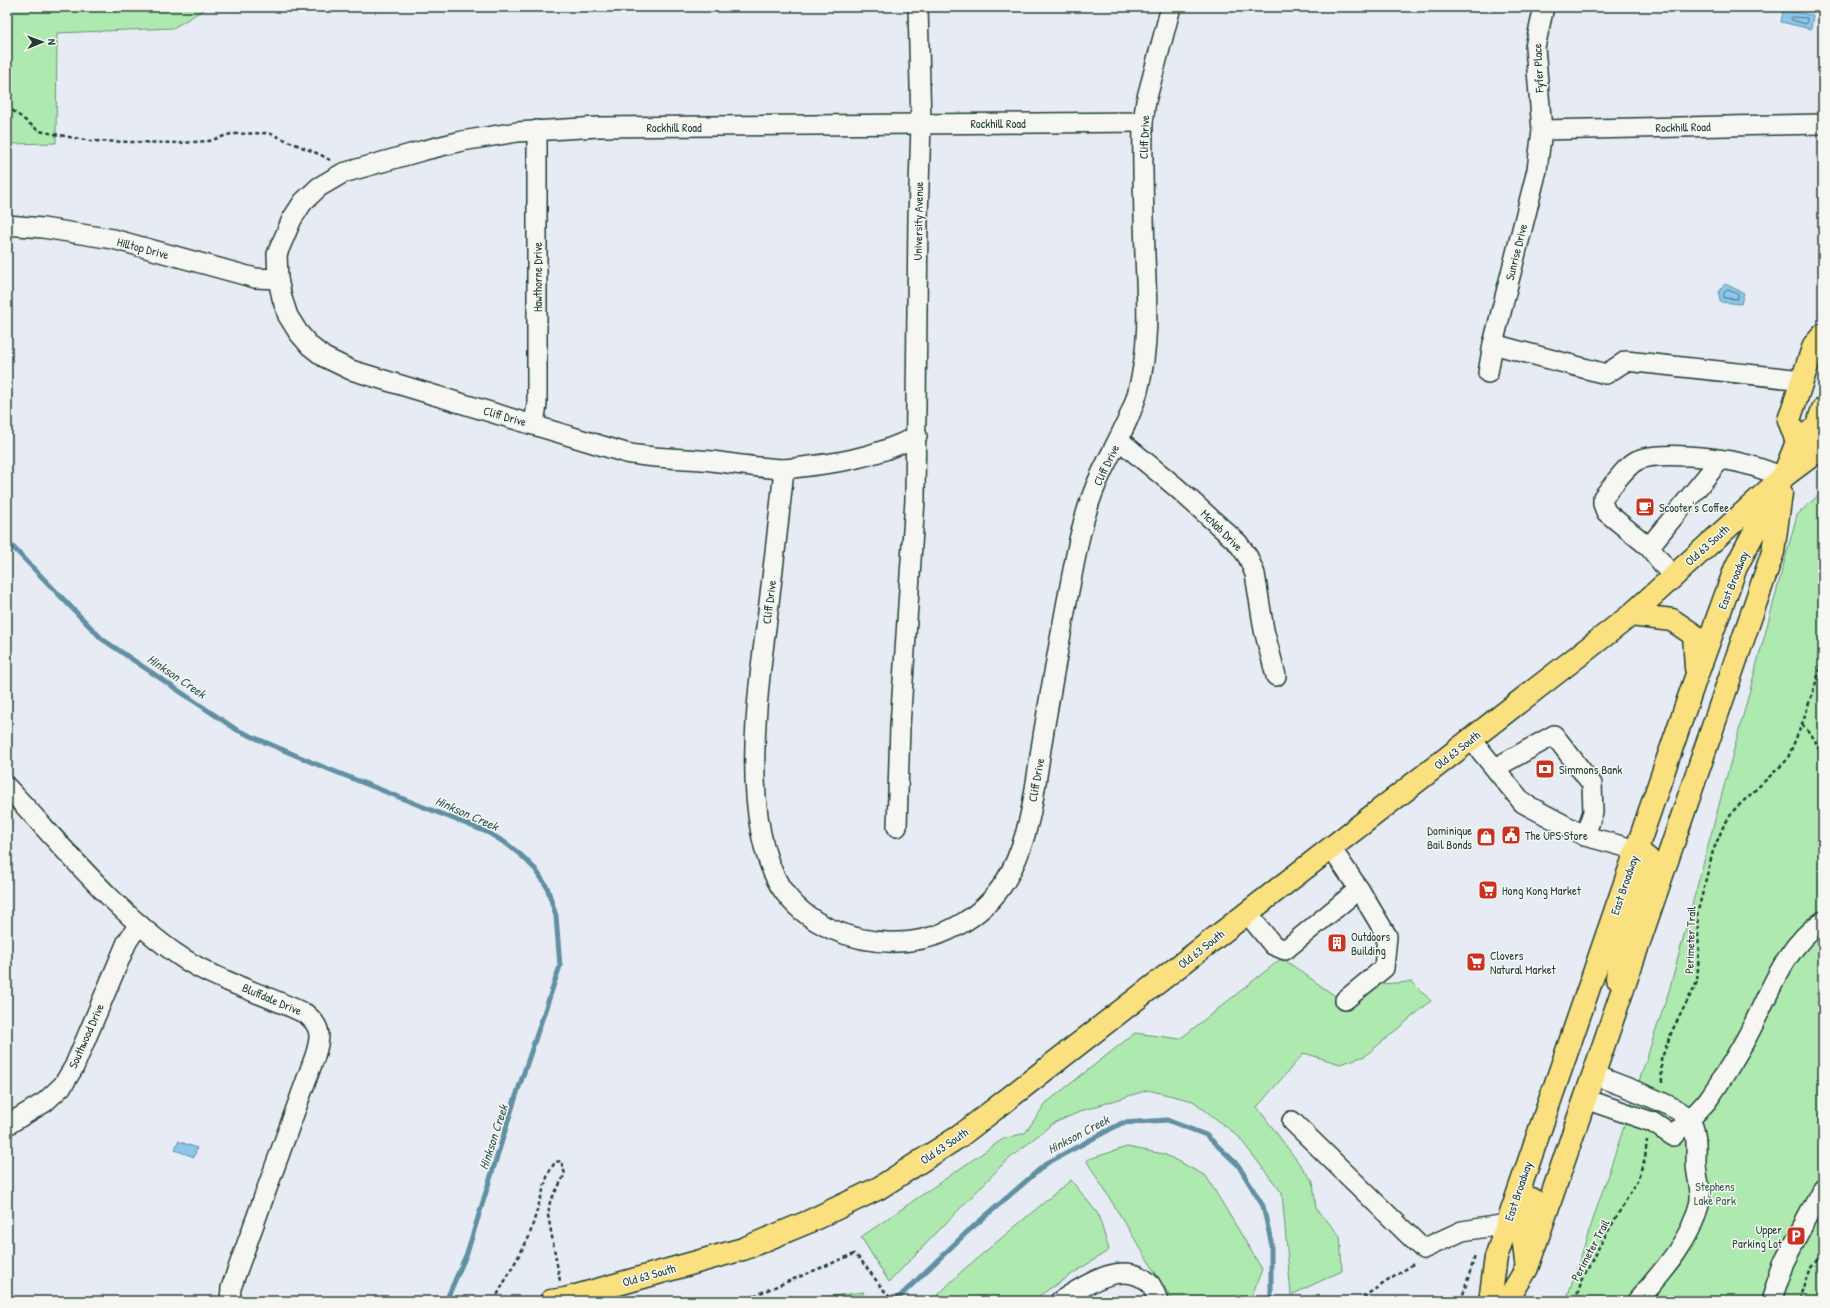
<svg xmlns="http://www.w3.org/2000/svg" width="1830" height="1308" font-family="'Patrick Hand',sans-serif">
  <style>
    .green { fill: #aeeab0; stroke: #669472 }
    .water { fill: #8bc7eb; stroke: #6090a2 }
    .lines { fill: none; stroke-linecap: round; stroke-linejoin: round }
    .shore { stroke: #4a747d; stroke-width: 1 }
    .stream { stroke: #6090a2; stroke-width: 5 }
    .minor-casing { stroke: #1f3d34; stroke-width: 22 }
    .major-casing { stroke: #1f3d34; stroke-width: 25 }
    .path { stroke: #1f3d34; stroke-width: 2.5; stroke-dasharray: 4 3; stroke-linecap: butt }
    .minor { stroke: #f6f6f2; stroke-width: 19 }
    .major { stroke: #fbe080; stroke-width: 22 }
    .labels { text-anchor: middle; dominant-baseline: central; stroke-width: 3; stroke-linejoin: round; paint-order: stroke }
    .street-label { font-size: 12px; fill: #1f3d34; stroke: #f6f6f2 }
    .poi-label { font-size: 12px; fill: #1f3d34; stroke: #f6f6f2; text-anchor: start }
    .park-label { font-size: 12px; fill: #3c604d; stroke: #f6f6f2 }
    .water-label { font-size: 13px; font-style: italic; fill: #355959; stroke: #f6f6f2 }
  </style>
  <rect width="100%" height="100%" fill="#e7ebf4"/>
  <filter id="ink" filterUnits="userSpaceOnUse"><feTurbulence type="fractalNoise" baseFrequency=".025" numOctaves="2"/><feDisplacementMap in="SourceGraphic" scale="8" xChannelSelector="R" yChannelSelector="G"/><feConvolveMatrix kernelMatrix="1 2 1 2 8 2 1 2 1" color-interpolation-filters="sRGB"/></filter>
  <g filter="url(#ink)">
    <!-- green -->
    <g class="green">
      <path d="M 7,7 L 208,7 L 173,28 L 57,33 L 56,143 L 7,144 Z"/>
      <path d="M 1823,491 L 1823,1301 L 1566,1301 L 1669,991 L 1797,515 Z"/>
      <path d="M 1282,958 L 1349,1006 L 1380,984 L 1412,982 L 1431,1001 L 1365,1056 L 1340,1064 L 1304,1053 L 1257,1107 L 1313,1182 L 1316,1208 L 1340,1236 L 1342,1271 L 1291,1295 L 1282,1193 L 1238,1136 L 1193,1101 L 1148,1090 L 1084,1110 L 1052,1124 L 1004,1163 L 889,1282 L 861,1237 L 1003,1139 L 1025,1133 L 1046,1103 L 1135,1033 L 1180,1039 Z"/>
      <path d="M 1127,1147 L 1164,1154 L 1206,1176 L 1262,1269 L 1250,1301 L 1173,1301 L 1086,1160 Z"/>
      <path d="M 1071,1180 L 1098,1214 L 1109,1250 L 1031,1301 L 932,1301 L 962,1271 Z"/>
      <path d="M 864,1292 L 858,1301 L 795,1301 L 801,1300 Z"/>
    </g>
    <!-- water -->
    <g class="water">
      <path d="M 1783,11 L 1813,15 L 1811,29 L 1781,22 Z"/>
      <path d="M 1725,284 L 1744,293 L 1741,304 L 1720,302 L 1719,292 Z"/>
      <path d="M 178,1141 L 197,1148 L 194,1157 L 175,1150 Z"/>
    </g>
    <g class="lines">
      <!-- shore -->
      <g class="shore">
        <path d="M 1793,17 L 1807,18 L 1807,23 L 1805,24 L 1792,20 L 1791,18 Z"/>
        <path d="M 1728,290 L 1738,294 L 1738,299 L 1724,298 L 1724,293 Z"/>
      </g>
      <!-- stream -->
      <g class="stream">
        <path d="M 7,541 L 102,639 L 237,730 L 316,764 L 489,833 L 507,844 L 522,856 L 536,870 L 547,887 L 556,916 L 560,966 L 514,1102 L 467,1253 L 446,1301"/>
        <path d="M 895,1301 L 966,1233 L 1047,1163 L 1122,1123 L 1167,1120 L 1206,1135 L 1238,1165 L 1263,1206 L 1271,1241 L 1271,1301"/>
      </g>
      <!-- minor casing -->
      <g class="minor-casing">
        <g id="minor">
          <path d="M 1542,130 L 1823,124"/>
          <path d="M 7,225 L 43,228 L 113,239 L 255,278 L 278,279"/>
          <path d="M 1493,344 L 1606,374 L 1626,361 L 1803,380"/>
          <path d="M 1488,373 L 1493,344 L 1537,170 L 1542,130 L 1535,47 L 1544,7"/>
          <path d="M 534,424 L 537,404 L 537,130"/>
          <path d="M 917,436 C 873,459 832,464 784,469 C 779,520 773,570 767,620 C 757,695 740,819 780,886 C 792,905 811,920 831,929 C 852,938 874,943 897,942 C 945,941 989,914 1011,871 C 1033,828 1036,777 1044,730 C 1055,666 1066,603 1079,540 C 1084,518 1091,495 1101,474 C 1114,446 1130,421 1138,391 C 1150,345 1147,302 1145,256 C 1144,211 1142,166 1143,122 L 1146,101 L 1171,7"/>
          <path d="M 1119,440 L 1176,487 L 1238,543 L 1248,557 L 1255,574 L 1264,630 L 1276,676"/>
          <path d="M 784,469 C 760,468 736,464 712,461 C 683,458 655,459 626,453 L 351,370 L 324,357 L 310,346 L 298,332 L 288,316 L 282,298 L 278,279 L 277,254 L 292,219 L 303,202 L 319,187 L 343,173 L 425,150 L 462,141 L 517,132 L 598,127 L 1143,122"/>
          <path d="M 1649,547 L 1720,460"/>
          <path d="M 1673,577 L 1649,547 L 1606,512 L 1603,504 L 1603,497 C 1612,487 1625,467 1636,461 C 1656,450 1723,458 1745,464 C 1758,467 1770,472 1783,477"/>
          <path d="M 1471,739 L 1523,803 L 1585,836 L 1637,850"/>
          <path d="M 1495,768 L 1554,735 L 1592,784 L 1593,812 L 1585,836"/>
          <path d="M 7,787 C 60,843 117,914 181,957 C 219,982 265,994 306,1014 C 322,1027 321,1037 315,1056 L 237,1271 L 231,1288 L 230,1301"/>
          <path d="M 897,827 L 900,726 L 915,500 L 918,217 L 921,124 L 918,7"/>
          <path d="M 1331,848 L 1359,889 L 1387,936 L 1384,968 L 1345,1000"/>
          <path d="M 1247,913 L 1273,945 L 1285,950 L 1359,889"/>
          <path d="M 1594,1075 C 1612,1082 1680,1106 1689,1119 C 1698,1131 1696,1150 1696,1163 C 1696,1177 1703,1192 1699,1205 C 1690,1242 1661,1273 1637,1301"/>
          <path d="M 1585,1099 L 1652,1122 L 1673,1136 C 1684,1124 1697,1113 1707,1101 C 1720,1083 1732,1063 1743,1044 C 1767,1003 1781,948 1823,921"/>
          <path d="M 1292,1121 L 1423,1249 L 1462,1231 L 1507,1224"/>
          <path d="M 7,1125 L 45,1102 L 63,1085 L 74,1067 L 127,942 L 139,924"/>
          <path d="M 1060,1301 C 1084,1286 1124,1257 1150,1284 C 1154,1289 1156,1296 1158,1301"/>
          <path d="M 1771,1301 L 1784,1262 L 1823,1188"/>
        </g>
      </g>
      <!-- major casing -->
      <g class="major-casing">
        <g id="major">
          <path d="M 1797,442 L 1789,420 L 1814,345 L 1823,335"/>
          <path d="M 1631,615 L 1672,620 L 1694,635 L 1696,668"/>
          <path d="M 1617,978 L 1620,947 L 1645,875 L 1648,859 L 1637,850"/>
          <path d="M 1526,1262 L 1522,1227 L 1532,1199"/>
          <path d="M 551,1301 L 565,1299 L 743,1249 L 808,1222 L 879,1188 L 960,1136 L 1631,615 L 1783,477 L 1823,447"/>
          <path d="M 1490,1301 L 1496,1257 L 1696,677 L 1736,567 L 1783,477 L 1797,442 L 1817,426 L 1823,409"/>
          <path d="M 1507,1301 L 1527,1268 L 1773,552 L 1781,493"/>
        </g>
      </g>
      <!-- path -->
      <g class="path">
        <path d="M 7,106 L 39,131 L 90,141 L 179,143 L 209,141 L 231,134 L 269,133 L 321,155 L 330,160"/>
        <path d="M 1802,724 C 1806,729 1811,734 1814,739 C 1825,756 1823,781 1823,800"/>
        <path d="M 1662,1083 L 1661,1060 L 1672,1031 L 1697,982 L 1699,952 L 1697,915 L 1713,851 L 1723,827 L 1734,810 L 1787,760 L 1802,724 L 1823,661"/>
        <path d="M 494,1301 L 529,1237 L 548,1174 L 555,1162 L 561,1161 L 565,1174 L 550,1202 L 548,1215 L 560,1281"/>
        <path d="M 741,1301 L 854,1254 L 860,1259 L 892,1301"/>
        <path d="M 1357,1301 L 1415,1263"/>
        <path d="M 1461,1301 L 1475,1256"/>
        <path d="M 1575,1301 L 1581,1283 L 1595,1254 L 1637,1181 L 1645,1158 L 1647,1140"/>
        <path d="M 1800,1301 L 1810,1270 L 1823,1254"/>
      </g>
      <!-- minor -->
      <use href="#minor" class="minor"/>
      <!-- major -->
      <use href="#major" class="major"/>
    </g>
  </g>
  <!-- icons -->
  <defs>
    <g id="cafe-square" transform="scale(1)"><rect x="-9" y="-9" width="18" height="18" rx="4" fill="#c8321e" stroke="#f6f6f2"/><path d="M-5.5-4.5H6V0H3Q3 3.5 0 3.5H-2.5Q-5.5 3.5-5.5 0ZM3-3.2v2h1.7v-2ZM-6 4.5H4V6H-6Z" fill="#fff"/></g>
    <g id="bank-square" transform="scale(1)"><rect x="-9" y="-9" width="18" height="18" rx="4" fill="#c8321e" stroke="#f6f6f2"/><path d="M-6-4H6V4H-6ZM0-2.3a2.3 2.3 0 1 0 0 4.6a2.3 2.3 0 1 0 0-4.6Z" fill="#fff"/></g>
    <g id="civic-square" transform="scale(1)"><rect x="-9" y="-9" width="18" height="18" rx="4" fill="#c8321e" stroke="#f6f6f2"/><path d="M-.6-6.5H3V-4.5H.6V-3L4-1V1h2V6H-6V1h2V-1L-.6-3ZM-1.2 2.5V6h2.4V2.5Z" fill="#fff"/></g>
    <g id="shop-square" transform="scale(1)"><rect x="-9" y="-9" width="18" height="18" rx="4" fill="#c8321e" stroke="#f6f6f2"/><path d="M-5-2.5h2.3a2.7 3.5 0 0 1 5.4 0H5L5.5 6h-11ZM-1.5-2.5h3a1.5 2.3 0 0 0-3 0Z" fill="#fff"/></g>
    <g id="supermarket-square" transform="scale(1)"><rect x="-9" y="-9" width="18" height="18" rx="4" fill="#c8321e" stroke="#f6f6f2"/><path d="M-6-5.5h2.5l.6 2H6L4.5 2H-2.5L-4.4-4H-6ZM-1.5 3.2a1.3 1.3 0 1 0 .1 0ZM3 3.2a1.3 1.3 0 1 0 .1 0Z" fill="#fff"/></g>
    <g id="building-square" transform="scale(1)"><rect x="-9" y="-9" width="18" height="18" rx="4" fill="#c8321e" stroke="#f6f6f2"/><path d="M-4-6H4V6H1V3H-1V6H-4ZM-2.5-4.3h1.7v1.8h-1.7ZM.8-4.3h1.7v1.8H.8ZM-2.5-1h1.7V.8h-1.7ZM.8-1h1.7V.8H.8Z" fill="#fff"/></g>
    <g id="parking-square" transform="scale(1)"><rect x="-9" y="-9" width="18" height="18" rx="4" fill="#c8321e" stroke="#f6f6f2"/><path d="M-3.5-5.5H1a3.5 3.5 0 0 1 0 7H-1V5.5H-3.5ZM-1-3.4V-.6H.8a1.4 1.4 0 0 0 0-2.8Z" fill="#fff"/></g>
  </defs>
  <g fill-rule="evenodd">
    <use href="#cafe-square" x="1645" y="507"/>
    <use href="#bank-square" x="1545" y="769"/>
    <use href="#civic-square" x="1511" y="835"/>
    <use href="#shop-square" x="1486" y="837"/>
    <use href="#supermarket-square" x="1488" y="890"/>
    <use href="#building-square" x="1337" y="943"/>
    <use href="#supermarket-square" x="1476" y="962"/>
    <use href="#parking-square" x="1796" y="1236"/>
  </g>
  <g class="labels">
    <!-- street labels -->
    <g class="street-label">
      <text transform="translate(1538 68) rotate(-93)">Fyfer Place</text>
      <text x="998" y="123">Rockhill Road</text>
      <text x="674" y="127">Rockhill Road</text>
      <text transform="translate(1683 127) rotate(-1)">Rockhill Road</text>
      <text transform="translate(1144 137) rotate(-88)">Cliff Drive</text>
      <text transform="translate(918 221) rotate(-89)">University Avenue</text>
      <text transform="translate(143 248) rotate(15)">Hilltop Drive</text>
      <text transform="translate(1516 252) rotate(-76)">Sunrise Drive</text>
      <text transform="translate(537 277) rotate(-90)">Hawthorne Drive</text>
      <text transform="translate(505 416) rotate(16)">Cliff Drive</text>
      <text transform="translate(1106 465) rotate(-64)">Cliff Drive</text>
      <text transform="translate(1222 530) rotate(45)">McNab Drive</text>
      <text transform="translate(1707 545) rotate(-42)">Old 63 South</text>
      <text transform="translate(1733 580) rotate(-68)">East Broadway</text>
      <text transform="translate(769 602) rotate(-83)">Cliff Drive</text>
      <text transform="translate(1457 750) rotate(-38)">Old 63 South</text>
      <text transform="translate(1036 780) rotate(-80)">Cliff Drive</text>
      <text transform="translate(1624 885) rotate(-71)">East Broadway</text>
      <text transform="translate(1690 940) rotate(-88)">Perimeter Trail</text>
      <text transform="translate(1201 949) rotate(-38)">Old 63 South</text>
      <text transform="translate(272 999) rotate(23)">Bluffdale Drive</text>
      <text transform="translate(86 1036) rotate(-66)">Southwood Drive</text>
      <text transform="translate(944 1146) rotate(-34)">Old 63 South</text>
      <text transform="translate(1518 1191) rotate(-71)">East Broadway</text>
      <text transform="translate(1590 1250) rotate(-62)">Perimeter Trail</text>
      <text transform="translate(649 1275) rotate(-16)">Old 63 South</text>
    </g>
    <!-- poi labels -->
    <g class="poi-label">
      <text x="1659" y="507">Scooter's Coffee</text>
      <text x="1559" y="769">Simmons Bank</text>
      <text x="1472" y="830" text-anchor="end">Dominique<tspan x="1472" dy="14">Bail Bonds</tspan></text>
      <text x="1525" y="835">The UPS Store</text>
      <text x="1502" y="890">Hong Kong Market</text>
      <text x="1351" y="936">Outdoors<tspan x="1351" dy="14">Building</tspan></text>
      <text x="1490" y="955">Clovers<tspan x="1490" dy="14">Natural Market</tspan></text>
      <text x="1782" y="1229" text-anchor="end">Upper<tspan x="1782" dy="14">Parking Lot</tspan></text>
    </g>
    <!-- park labels -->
    <g class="park-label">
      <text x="1715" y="1186">Stephens<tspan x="1715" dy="14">Lake Park</tspan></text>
    </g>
    <!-- water labels -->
    <g class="water-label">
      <text transform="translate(177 676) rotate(34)">Hinkson Creek</text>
      <text transform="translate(467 813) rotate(24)">Hinkson Creek</text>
      <text transform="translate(1078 1134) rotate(-28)">Hinkson Creek</text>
      <text transform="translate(493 1137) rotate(-72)">Hinkson Creek</text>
    </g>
  </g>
  <!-- margin -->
  <rect width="1830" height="1308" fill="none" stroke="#f6f6f2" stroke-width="24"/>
  <rect x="12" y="12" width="1806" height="1284" fill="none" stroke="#1f3d34" stroke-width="1.5" filter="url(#ink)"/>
  <!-- north arrow -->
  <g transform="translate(42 42) rotate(89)" stroke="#f6f6f2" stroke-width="3" paint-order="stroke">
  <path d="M0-3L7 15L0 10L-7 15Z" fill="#1f3d34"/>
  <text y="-6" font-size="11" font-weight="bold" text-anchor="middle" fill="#1f3d34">N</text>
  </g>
</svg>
